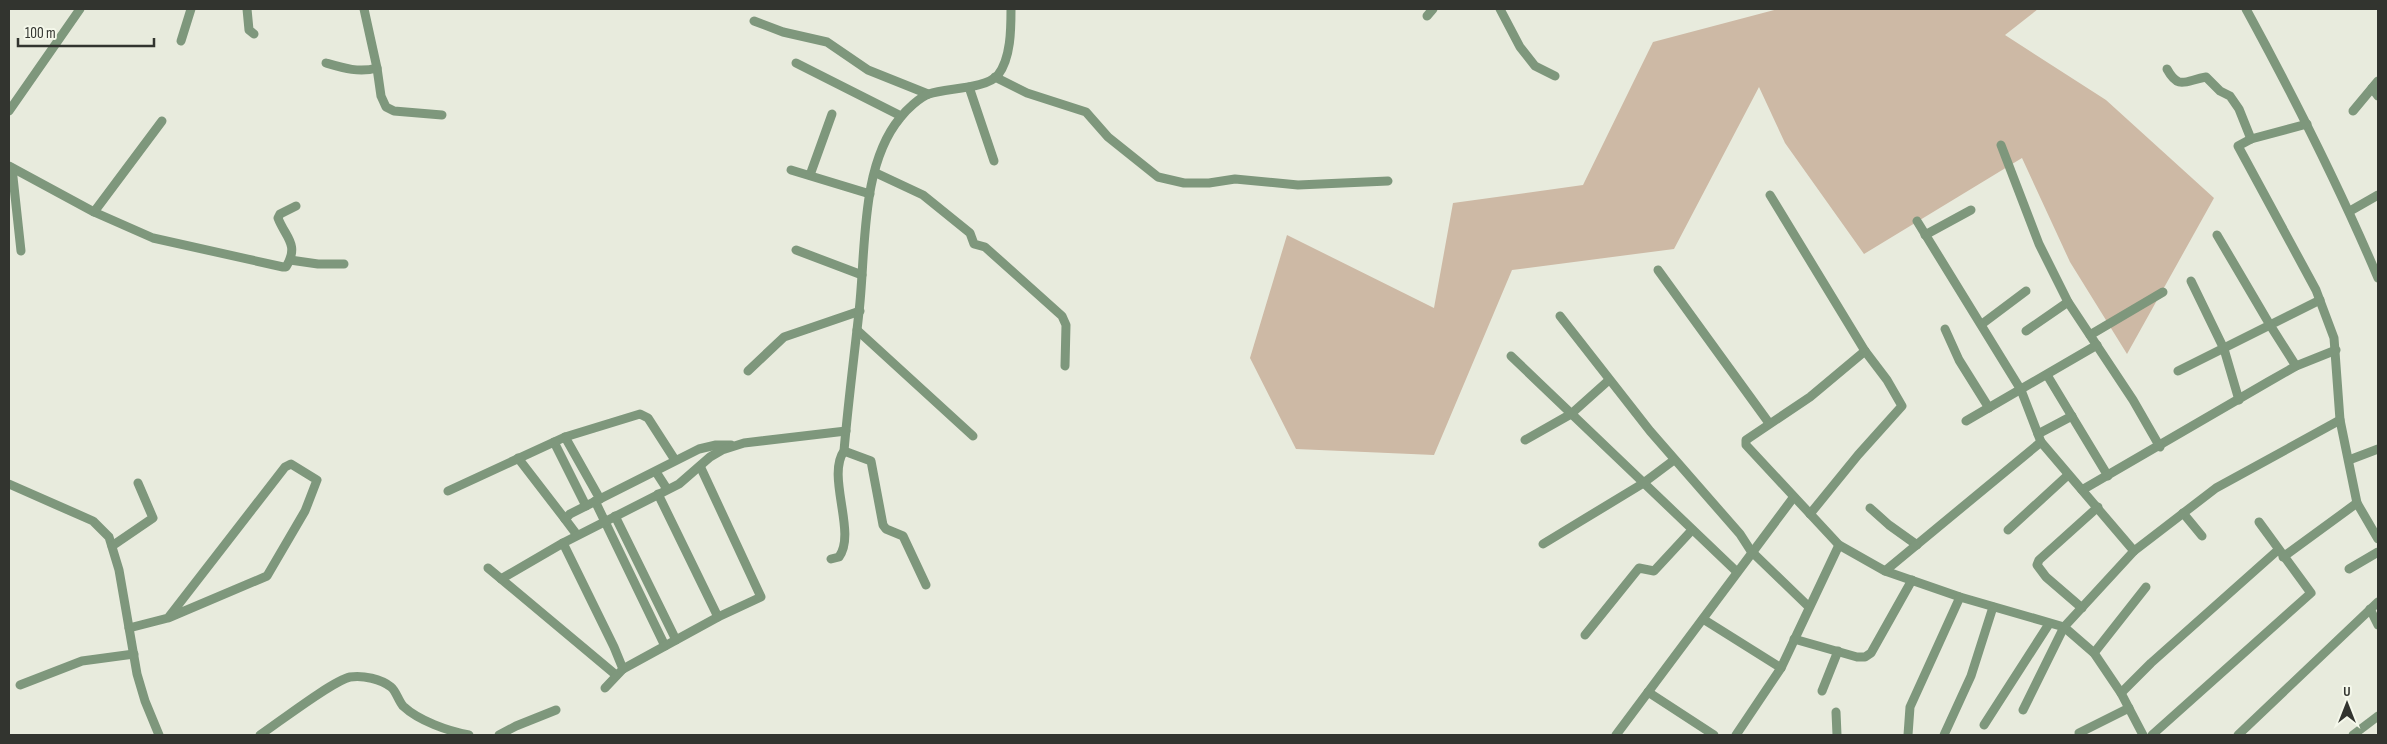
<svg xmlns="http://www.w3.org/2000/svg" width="2387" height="744" font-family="'Sofia Sans Condensed',sans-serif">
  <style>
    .green { fill: #cdb9a5 }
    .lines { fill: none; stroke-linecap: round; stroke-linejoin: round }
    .minor { stroke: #7e977c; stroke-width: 9 }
  </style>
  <rect width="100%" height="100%" fill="#e8ebdd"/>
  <!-- green -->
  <path class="green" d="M 1778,9 L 2038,9 L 2005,35 L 2106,100 L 2214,198 L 2127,354 L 2070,262 L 2022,158 L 1864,254 L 1785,143 L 1759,87 L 1674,249 L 1512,270 L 1434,455 L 1296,449 L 1250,358 L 1287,235 L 1434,308 L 1453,203 L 1583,185 L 1653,42 Z"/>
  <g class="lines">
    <!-- minor -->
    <g class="minor">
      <path d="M 247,9 L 249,30 L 254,34"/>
      <path d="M 1500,9 L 1520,47 L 1535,66 L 1555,76"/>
      <path d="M 2246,9 C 2294,97 2339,186 2378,278"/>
      <path d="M 1427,16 L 1433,9"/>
      <path d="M 754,21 L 783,32 L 827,42 L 868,70 L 928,94"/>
      <path d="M 181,41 L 191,9"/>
      <path d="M 326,63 C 343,68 359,73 377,68 L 364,9"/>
      <path d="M 796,63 L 901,116"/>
      <path d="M 377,68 L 381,96 L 386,107 L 394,111 L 442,115"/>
      <path d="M 2167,69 C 2179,91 2186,80 2206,77 L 2220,91 L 2230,96 L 2239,109 L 2251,139"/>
      <path d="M 995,77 L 1027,93 L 1086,112 L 1108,137 L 1158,177 L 1184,183 L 1209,183 L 1235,179 L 1298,185 L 1388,181"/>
      <path d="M 969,87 L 994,161"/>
      <path d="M 2372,88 L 2378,96"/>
      <path d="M 9,111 L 80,9"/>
      <path d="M 2353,111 L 2378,81"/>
      <path d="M 2307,124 L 2251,139 L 2238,146 L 2316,290 L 2334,338 L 2340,420 L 2357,503 L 2378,539"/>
      <path d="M 2001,145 L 2039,244 L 2068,302 L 2133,400 L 2160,447"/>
      <path d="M 9,166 L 94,212 L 153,238 L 283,267 L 286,267 C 300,244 285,237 278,218 L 280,214 L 296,206"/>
      <path d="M 12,168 L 21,251"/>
      <path d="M 791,170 L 870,194"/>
      <path d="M 876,173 L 923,195 L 970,233 L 974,244 L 985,247 L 1062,316 L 1066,325 L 1065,366"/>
      <path d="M 810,175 L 832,114"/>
      <path d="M 1770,195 L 1865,351 L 1887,380 L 1902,406 L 1858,455 L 1810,514"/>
      <path d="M 2350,211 L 2378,195"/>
      <path d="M 94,212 L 162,121"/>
      <path d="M 1917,221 L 2021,390 L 2041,442"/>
      <path d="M 1925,235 L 1971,210"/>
      <path d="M 796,250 L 862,275"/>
      <path d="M 290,260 L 318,264 L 344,264"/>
      <path d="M 1658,270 L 1769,423"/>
      <path d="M 2191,281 L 2224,349 L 2239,400"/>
      <path d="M 1560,316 L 1650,431 L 1740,534 L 1751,551 L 1809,607"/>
      <path d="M 1982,324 L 2026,291"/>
      <path d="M 1945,329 L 1959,360 L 1989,408"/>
      <path d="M 857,330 L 973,436"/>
      <path d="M 2026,331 L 2068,302"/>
      <path d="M 2090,335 L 2163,292"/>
      <path d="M 1865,351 L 1810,397 L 1746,440 L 1746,445 L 1839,545 L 1885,571 L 1960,597 L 2064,627 L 2094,653 L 2121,693 L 2143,735"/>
      <path d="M 1511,356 L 1737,572"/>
      <path d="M 2296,366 L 2270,325 L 2320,300"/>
      <path d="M 748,371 L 784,337 L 860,311"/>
      <path d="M 2178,371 L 2270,325 L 2217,235"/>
      <path d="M 2047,375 L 2108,476"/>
      <path d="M 1966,421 L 2097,345"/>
      <path d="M 2038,434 L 2072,416"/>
      <path d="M 565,437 L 600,499"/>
      <path d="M 1525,440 L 1571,414 L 1609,380"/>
      <path d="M 554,442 L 586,506"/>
      <path d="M 844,451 L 871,461 L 883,525 L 886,529 L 903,536 L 926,585"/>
      <path d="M 518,458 L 565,519"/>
      <path d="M 2349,460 L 2378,449"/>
      <path d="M 656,472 L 667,489"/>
      <path d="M 9,484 L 93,521 L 109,537 L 119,570 L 137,674 L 145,701 L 159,735"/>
      <path d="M 2082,490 L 2268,382 L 2296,366 L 2336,350"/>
      <path d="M 448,491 L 565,437 L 640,414 L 648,418 L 675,460"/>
      <path d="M 658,494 L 718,617"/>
      <path d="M 595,501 L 665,646"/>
      <path d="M 1870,508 L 1889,525 L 1917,545"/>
      <path d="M 2183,513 L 2202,536"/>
      <path d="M 615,516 L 676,640"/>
      <path d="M 2008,530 L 2068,475"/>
      <path d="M 577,535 L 565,519 L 570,514 L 699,449 L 716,445 L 731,445"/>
      <path d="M 1543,544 L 1642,484 L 1674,460"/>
      <path d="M 112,546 L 153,518 L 138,483"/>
      <path d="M 2283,557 L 2357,503"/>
      <path d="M 831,559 L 839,557 C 857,533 826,476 844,451 C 848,404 854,358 859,312 C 866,252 860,166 900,118 C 906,110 920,97 929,94 C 946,88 986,89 998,75 C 1011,58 1011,29 1011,9"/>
      <path d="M 488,568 L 616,675"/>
      <path d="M 2349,569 L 2378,552"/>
      <path d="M 1885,571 L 2041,442 L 2134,551"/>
      <path d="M 501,579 L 563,543"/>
      <path d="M 2082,608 L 2046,577 L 2037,565 L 2039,560 L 2098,507"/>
      <path d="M 2370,609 L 2378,625"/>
      <path d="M 1703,619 L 1781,668"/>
      <path d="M 129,628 L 168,618 L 267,576 L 305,511 L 317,480 L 291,464 L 285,467 L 168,618"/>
      <path d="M 1585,635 L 1639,568 L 1654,571 L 1692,530"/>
      <path d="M 1794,639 L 1857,657 L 1865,657 L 1871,653 L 1912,580"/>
      <path d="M 2094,653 L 2146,587"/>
      <path d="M 623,669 L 718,617 L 761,597 L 700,466"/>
      <path d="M 20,685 L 82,661 L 134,654"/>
      <path d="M 605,688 L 623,669 L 614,647 L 563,543 L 679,484 L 710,457 L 722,450 L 744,443 L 846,431"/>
      <path d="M 1822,691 L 1838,651"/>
      <path d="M 1648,692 L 1714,735"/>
      <path d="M 2121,693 L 2151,663 L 2278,550"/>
      <path d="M 2023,710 L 2064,627 L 2134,551 L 2216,488 L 2340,420"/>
      <path d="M 1836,712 L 1837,735"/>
      <path d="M 1984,725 L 2049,624"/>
      <path d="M 2079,733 L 2129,708"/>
      <path d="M 260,735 C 278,723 332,681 350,677 C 363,675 381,679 391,687 C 396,691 398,700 403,706 C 419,721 448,731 469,735"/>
      <path d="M 499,735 L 516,726 L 556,710"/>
      <path d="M 1616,735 L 1793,498"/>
      <path d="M 1736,735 L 1781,668 L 1839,545"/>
      <path d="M 1908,735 L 1910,707 L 1960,597"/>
      <path d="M 1944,735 L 1971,676 L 1993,607"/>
      <path d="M 2152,735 L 2311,593 L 2259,522"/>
      <path d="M 2238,735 L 2378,602"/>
      <path d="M 2353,735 L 2378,716"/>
    </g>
  </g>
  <!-- border -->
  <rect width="2387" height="744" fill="none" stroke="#32342f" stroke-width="20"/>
  <!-- north arrow -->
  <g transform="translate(2347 704)" stroke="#f5f8eb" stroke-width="4" paint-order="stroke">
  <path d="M0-4L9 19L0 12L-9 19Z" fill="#32342f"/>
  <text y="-8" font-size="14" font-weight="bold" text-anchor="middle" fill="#32342f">U</text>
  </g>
  <!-- scale -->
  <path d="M18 38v8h136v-8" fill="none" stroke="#32342f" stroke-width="2.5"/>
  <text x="25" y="38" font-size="15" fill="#32342f" stroke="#f5f8eb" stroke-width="4" paint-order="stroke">100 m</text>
</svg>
